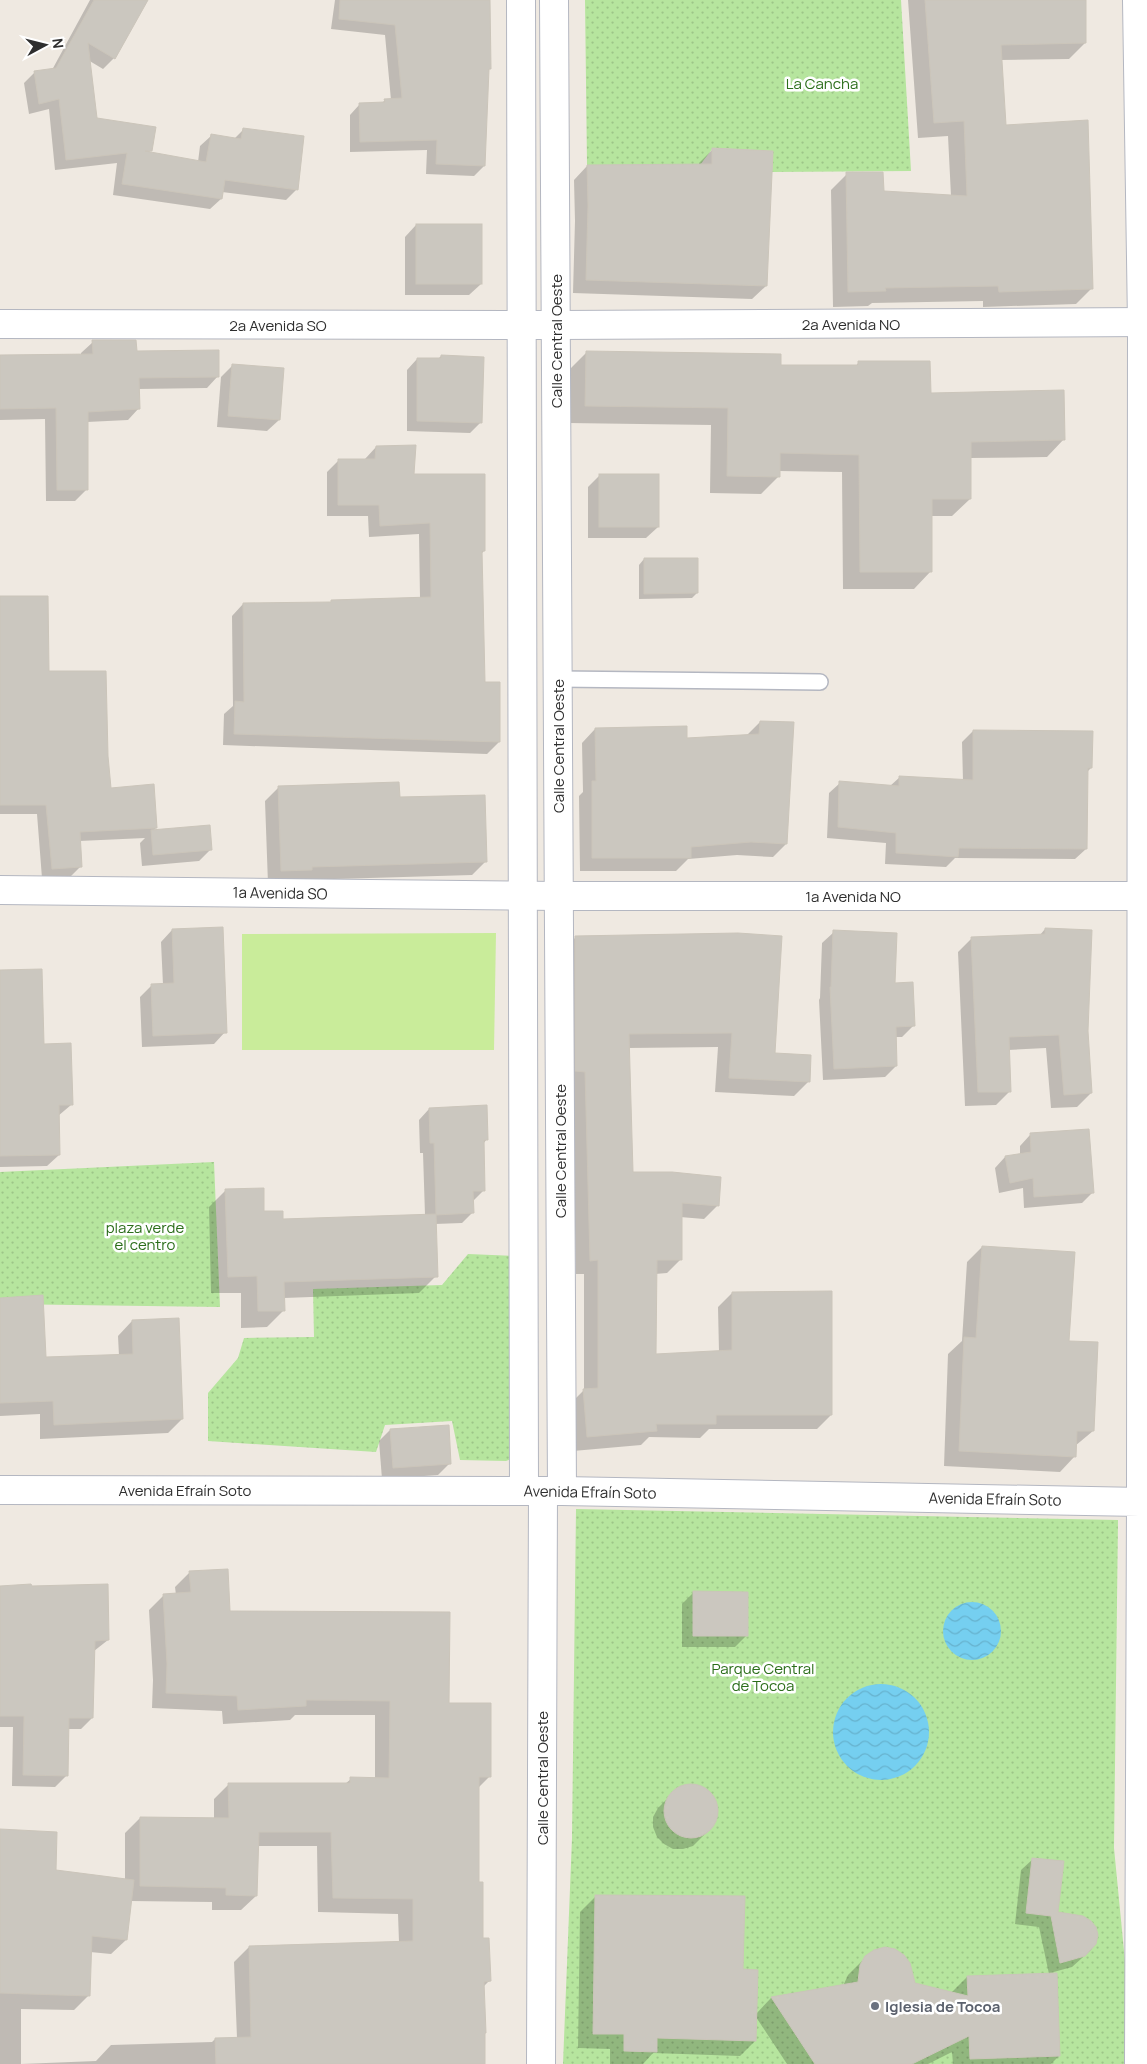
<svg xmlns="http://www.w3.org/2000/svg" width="1147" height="2064" font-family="Manrope,sans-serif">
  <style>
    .grass { fill: url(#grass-dots) }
    .pitch { fill: #c9ec9a }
    .water { fill: url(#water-waves) }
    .shadow { fill: #0003; fill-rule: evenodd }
    .building { fill: #cbc7bf; stroke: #cbc5ba }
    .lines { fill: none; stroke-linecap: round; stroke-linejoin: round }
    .lane-casing { stroke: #b4b7c1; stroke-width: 18 }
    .street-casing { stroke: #b4b7c1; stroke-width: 30 }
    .lane { stroke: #fff; stroke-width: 15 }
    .street { stroke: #fff; stroke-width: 28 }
    .worship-dot { fill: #6b7280; stroke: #fff; stroke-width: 2 }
    .labels { text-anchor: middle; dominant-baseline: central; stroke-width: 5; stroke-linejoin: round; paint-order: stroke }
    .park-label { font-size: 15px; fill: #2c6e1b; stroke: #fff }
    .street-label { font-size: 15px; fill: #2e2e2e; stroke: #fff }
    .worship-label { font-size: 15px; font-weight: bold; fill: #5b616d; stroke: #fff; text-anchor: start }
  </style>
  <defs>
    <pattern id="grass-dots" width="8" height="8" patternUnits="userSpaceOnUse" patternTransform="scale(1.25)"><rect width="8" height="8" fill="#b6e59e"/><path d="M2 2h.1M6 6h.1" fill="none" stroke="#9dc588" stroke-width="1.8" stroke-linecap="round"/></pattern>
    <pattern id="water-waves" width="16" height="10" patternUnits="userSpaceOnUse" patternTransform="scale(1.25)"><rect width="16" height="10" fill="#75cff0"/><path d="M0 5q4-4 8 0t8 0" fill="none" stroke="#66b2ce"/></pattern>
  </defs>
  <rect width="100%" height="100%" fill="#efe9e1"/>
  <!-- grass -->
  <g class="grass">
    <path d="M 585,0 L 901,0 L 911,171 L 772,172 L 773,151 L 713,148 L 700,165 L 587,165 Z"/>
    <path d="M 214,1162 L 220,1307 L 0,1304 L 0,1172 Z"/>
    <path d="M 468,1254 L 514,1256 L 516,1457 L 506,1461 L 460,1460 L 452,1421 L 385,1425 L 376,1452 L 208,1441 L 208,1393 L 238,1358 L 244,1338 L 314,1337 L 313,1289 L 442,1285 Z"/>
    <path d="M 576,1509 L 1118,1520 L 1114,1848 L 1135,2064 L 563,2064 L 572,1838 Z"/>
  </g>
  <!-- pitch -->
  <path class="pitch" d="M 496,933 L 494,1050 L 242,1050 L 242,934 Z"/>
  <!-- water -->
  <g class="water">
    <circle cx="972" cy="1631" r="29"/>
    <circle cx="881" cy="1732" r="48"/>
  </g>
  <!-- shadow -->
  <g class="shadow">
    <path d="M 90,0 L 147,0 L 114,58 L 103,69 L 88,60 L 96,119 L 151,150 L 148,153 L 198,162 L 200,146 L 211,136 L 234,139 L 243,130 L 297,189 L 286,200 L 222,192 L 221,199 L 210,209 L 113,195 L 117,163 L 55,170 L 49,109 L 29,114 L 24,83 L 35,72 L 52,70 Z"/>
    <path d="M 335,0 L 488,0 L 490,68 L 488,71 L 484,166 L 474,176 L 426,174 L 427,150 L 350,152 L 350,115 L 360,104 L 381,104 L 385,100 L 391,100 L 385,35 L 331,29 Z"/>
    <path d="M 908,0 L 1084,0 L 1085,43 L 1069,59 L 1000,60 L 1005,127 L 1092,288 L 1076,304 L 983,307 L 983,301 L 872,303 L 868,306 L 833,307 L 831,190 L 847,174 L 883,193 L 951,196 L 948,136 L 918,138 Z"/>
    <path d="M 713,149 L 766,286 L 752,299 L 573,293 L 575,221 L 574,180 L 587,166 L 699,166 L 699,163 Z"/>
    <path d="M 416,225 L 481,284 L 469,295 L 405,295 L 405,237 Z"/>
    <path d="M 93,342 L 218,376 L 207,388 L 138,389 L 139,408 L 128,420 L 87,422 L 87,489 L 75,501 L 46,501 L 45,419 L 0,420 L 0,356 L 81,355 L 81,353 Z"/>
    <path d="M 586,353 L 780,366 L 855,367 L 859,362 L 929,394 L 1064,439 L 1047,457 L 970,458 L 970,499 L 952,516 L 931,516 L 931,571 L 914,589 L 843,589 L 842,472 L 778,471 L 778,477 L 761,494 L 710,493 L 711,425 L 568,423 L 569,370 Z"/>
    <path d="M 441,356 L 481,422 L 470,433 L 407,431 L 407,370 L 417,359 L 438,359 Z"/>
    <path d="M 232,366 L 279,420 L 267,431 L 217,427 L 221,377 Z"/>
    <path d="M 376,447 L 412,476 L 484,551 L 481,554 L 484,683 L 499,683 L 499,742 L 487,754 L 223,745 L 224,714 L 233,706 L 232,616 L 243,604 L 330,603 L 420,598 L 419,534 L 369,537 L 368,516 L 327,516 L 327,472 L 339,460 L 365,459 Z"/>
    <path d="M 600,475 L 658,527 L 646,538 L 588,538 L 588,487 Z"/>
    <path d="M 644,559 L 697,593 L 692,598 L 639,599 L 639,565 Z"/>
    <path d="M 0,597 L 48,673 L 106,756 L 110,789 L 156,828 L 153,831 L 210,850 L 199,861 L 142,866 L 140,843 L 145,838 L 79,841 L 81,866 L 71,876 L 42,878 L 37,814 L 0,814 Z"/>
    <path d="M 760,722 L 786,844 L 773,857 L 737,855 L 688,859 L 676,871 L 580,871 L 579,796 L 583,792 L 582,743 L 595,729 L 686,740 L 746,736 Z"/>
    <path d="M 973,731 L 1091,768 L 1087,772 L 1086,849 L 1075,859 L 955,858 L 946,867 L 885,864 L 886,843 L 827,838 L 829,793 L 840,783 L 890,786 L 900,777 L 963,781 L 962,742 Z"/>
    <path d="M 278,788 L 399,798 L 485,862 L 472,875 L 301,880 L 268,884 L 265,801 Z"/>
    <path d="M 1045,929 L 1087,1031 L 1091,1093 L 1077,1107 L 1051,1108 L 1046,1048 L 1008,1050 L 1010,1091 L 996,1105 L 965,1106 L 958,952 L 972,938 L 1040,935 Z"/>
    <path d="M 172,930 L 225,1032 L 214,1044 L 142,1047 L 140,997 L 151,986 L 163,985 L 161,942 Z"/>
    <path d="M 834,932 L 894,985 L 914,1025 L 902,1037 L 895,1037 L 896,1066 L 885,1077 L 823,1080 L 819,1000 L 820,998 L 822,943 Z"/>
    <path d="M 575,938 L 774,1055 L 809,1081 L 794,1096 L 715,1092 L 718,1047 L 628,1048 L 632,1174 L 718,1205 L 704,1219 L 680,1217 L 681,1259 L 667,1273 L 655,1274 L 655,1355 L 719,1352 L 718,1307 L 732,1293 L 831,1415 L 817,1429 L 709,1429 L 700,1438 L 649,1437 L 641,1445 L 573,1451 L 570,1404 L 584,1390 L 584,1274 L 576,1274 L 572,1085 L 561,952 Z"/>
    <path d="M 0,971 L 43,1045 L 71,1105 L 58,1116 L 59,1155 L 47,1166 L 0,1167 Z"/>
    <path d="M 429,1109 L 487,1139 L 483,1144 L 483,1191 L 472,1202 L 473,1212 L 462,1223 L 435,1224 L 436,1276 L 419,1293 L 284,1298 L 284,1310 L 267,1327 L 241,1328 L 241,1293 L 211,1293 L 209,1207 L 226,1190 L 263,1213 L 282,1220 L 425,1215 L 423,1153 L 420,1153 L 419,1120 Z"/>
    <path d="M 1030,1135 L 1093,1192 L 1082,1203 L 1024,1208 L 1023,1188 L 999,1193 L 995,1168 L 1005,1157 L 1020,1155 L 1020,1146 Z"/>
    <path d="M 982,1247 L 1068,1343 L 1093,1431 L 1075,1446 L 1075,1456 L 1060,1472 L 944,1466 L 948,1354 L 962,1341 L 967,1262 Z"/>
    <path d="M 0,1299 L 45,1358 L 119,1356 L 118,1336 L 132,1321 L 182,1419 L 168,1433 L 40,1439 L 40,1414 L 0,1416 Z"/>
    <path d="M 390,1430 L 450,1463 L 438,1475 L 382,1479 L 379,1441 Z"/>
    <path d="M 190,1572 L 229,1613 L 448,1704 L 489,1777 L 478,1788 L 477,1883 L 482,1940 L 489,1981 L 483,1987 L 484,2064 L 0,2064 L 0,1830 L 54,1871 L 125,1881 L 125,1833 L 140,1818 L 214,1819 L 214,1799 L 229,1784 L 345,1784 L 351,1779 L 375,1779 L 375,1715 L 295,1715 L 290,1720 L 223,1724 L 222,1711 L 152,1708 L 153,1680 L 149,1610 L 164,1595 L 176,1595 L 175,1587 ZM 257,1846 L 317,1846 L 318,1912 L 398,1914 L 399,1942 L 249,1947 L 234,1962 L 237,2038 L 215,2039 L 212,2042 L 111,2045 L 96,2061 L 21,2064 L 21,2009 L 74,2010 L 89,1995 L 90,1952 L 111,1954 L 126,1940 L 130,1901 L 212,1902 L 212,1910 L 241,1910 L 256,1896 Z"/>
    <path d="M 0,1587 L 108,1640 L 94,1651 L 92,1718 L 81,1729 L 67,1729 L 67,1775 L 55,1787 L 12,1786 L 13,1727 L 0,1727 Z"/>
    <path d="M 694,1592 L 746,1636 L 735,1647 L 682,1647 L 682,1604 Z"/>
    <path d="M 687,1786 L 697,1786 L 706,1790 L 713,1798 L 717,1807 L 716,1817 L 712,1827 L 693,1846 L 683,1849 L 673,1849 L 664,1844 L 657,1837 L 653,1827 L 653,1817 L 658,1808 L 677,1789 Z"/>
    <path d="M 1033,1859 L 1057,1914 L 1095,1943 L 1091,1950 L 1072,1967 L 1050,1973 L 1059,2056 L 1051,2064 L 953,2064 L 952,2052 L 928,2064 L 787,2064 L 756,2017 L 755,2041 L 740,2056 L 653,2053 L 643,2064 L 610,2064 L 610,2049 L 578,2048 L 580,1912 L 595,1897 L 742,1971 L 756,2014 L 771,1998 L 843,1986 L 848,1975 L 866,1957 L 914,1984 L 951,1993 L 967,1977 L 1049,1974 L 1039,1927 L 1015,1924 L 1021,1870 Z"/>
  </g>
  <!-- building -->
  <g class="building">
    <path d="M 94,0 L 148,0 L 115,59 L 88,43 L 97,118 L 156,127 L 152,151 L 145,151 L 206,162 L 211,134 L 241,139 L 243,128 L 304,136 L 298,190 L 225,180 L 222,199 L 122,184 L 127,153 L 66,160 L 59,99 L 39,104 L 34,71 L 56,68 Z"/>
    <path d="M 340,0 L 490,0 L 491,69 L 489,69 L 485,166 L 436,164 L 437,140 L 360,142 L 359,103 L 385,102 L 384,99 L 402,98 L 395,25 L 339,19 Z"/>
    <path d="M 925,0 L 1086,0 L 1086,43 L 1001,45 L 1006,125 L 1088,120 L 1093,289 L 999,292 L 998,286 L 885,288 L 886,291 L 848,292 L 846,172 L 883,172 L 884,191 L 967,196 L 964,121 L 934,123 Z"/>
    <path d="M 712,148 L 773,151 L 767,286 L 586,280 L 588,206 L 587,165 L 712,164 Z"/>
    <rect x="416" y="224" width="66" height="60"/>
    <path d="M 92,340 L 136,340 L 137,351 L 219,350 L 219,377 L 139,378 L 140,409 L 88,412 L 88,490 L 57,490 L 56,408 L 0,409 L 0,355 L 93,354 Z"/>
    <path d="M 586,351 L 781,354 L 781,365 L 858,365 L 858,361 L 930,361 L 931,393 L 1064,390 L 1065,440 L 971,442 L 971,499 L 932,499 L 932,572 L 860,572 L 859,455 L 780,453 L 780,477 L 727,476 L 728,408 L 585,406 Z"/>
    <path d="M 441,355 L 484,357 L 482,423 L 417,421 L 417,358 L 441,358 Z"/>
    <path d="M 232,364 L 284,368 L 280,420 L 228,416 Z"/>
    <path d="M 416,445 L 414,474 L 485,474 L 485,551 L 482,551 L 485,682 L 500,682 L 500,742 L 234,734 L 235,701 L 244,702 L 243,603 L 331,602 L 331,600 L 431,597 L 430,523 L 380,526 L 379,505 L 338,505 L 338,459 L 375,459 L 376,446 Z"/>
    <rect x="599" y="474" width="60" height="53"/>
    <path d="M 644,558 L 698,558 L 698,593 L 644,594 Z"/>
    <path d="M 0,596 L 48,596 L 49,671 L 106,671 L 108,756 L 111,788 L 154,784 L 157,828 L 80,832 L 82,867 L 52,869 L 46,805 L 0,805 Z"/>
    <path d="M 760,721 L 794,722 L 787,844 L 751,842 L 691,847 L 691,858 L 592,858 L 592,781 L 596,781 L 595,728 L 687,726 L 687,738 L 759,734 Z"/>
    <path d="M 973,730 L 1093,731 L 1092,768 L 1088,768 L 1087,849 L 959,848 L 958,857 L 896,853 L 896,833 L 838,827 L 839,781 L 899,786 L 899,776 L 973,780 Z"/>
    <path d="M 399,782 L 400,797 L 485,795 L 487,862 L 312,867 L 312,870 L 281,871 L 278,786 Z"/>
    <path d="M 210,825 L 212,850 L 153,855 L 151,830 Z"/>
    <path d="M 223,927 L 227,1033 L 153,1036 L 151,984 L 174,983 L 172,929 Z"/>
    <path d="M 1045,928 L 1092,930 L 1088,1031 L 1092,1093 L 1064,1095 L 1059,1035 L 1009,1037 L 1011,1092 L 978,1092 L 971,937 L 1045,934 Z"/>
    <path d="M 833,930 L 897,933 L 895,983 L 913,982 L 915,1026 L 896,1027 L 897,1066 L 834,1069 L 830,987 L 831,987 Z"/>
    <path d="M 738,933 L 782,936 L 775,1053 L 811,1055 L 810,1082 L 729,1078 L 732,1033 L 629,1034 L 633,1172 L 672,1172 L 721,1177 L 719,1206 L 682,1203 L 682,1260 L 657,1260 L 656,1354 L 732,1350 L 732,1292 L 832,1291 L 832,1415 L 716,1415 L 716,1424 L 656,1424 L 657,1431 L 587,1437 L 583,1389 L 598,1388 L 598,1260 L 590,1261 L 585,1072 L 575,1071 L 575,936 Z"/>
    <path d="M 42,969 L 44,1044 L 71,1043 L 73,1105 L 59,1105 L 60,1155 L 0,1156 L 0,970 Z"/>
    <path d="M 487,1105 L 488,1140 L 484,1140 L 485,1191 L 473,1191 L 474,1213 L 436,1215 L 434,1143 L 430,1143 L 429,1108 Z"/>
    <path d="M 1089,1129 L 1094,1193 L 1034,1197 L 1033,1178 L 1010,1183 L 1005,1156 L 1031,1152 L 1030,1133 Z"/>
    <path d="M 264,1188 L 264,1211 L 283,1211 L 283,1219 L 436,1214 L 438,1277 L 284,1282 L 285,1311 L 258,1311 L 257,1276 L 228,1277 L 225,1189 Z"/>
    <path d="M 982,1246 L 1075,1252 L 1069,1341 L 1098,1342 L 1094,1431 L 1077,1431 L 1076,1457 L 959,1451 L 964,1337 L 976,1338 Z"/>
    <path d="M 43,1295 L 46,1357 L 133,1354 L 132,1320 L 179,1318 L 183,1419 L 54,1425 L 53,1401 L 0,1403 L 0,1298 Z"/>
    <path d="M 449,1425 L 451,1464 L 393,1468 L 390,1429 Z"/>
    <path d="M 228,1569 L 230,1611 L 450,1612 L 449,1703 L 491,1703 L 491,1777 L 479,1777 L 479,1882 L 483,1882 L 483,1938 L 489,1938 L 491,1981 L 484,1982 L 486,2033 L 485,2033 L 485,2064 L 216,2064 L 215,2038 L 251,2037 L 249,1946 L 413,1941 L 413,1899 L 333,1898 L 331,1832 L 259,1832 L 257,1896 L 226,1895 L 226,1888 L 140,1886 L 140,1817 L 229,1818 L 228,1783 L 350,1783 L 350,1777 L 389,1778 L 390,1701 L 306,1700 L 306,1706 L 238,1710 L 237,1696 L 166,1693 L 167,1664 L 163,1594 L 191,1592 L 189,1571 Z"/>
    <path d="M 31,1584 L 32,1586 L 108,1584 L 109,1640 L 95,1641 L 93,1718 L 69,1718 L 68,1776 L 23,1775 L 24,1716 L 0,1716 L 0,1586 Z"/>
    <path d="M 693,1591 L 748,1592 L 748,1636 L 693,1636 Z"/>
    <circle cx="691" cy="1811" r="27"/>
    <path d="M 0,1829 L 57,1832 L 56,1870 L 134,1880 L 127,1940 L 92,1936 L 90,1996 L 0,1993 Z"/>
    <path d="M 1032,1858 L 1064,1861 L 1058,1912 L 1083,1916 L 1091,1921 L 1096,1927 L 1098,1935 L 1096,1944 L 1085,1956 L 1060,1963 L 1051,1916 L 1026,1913 Z"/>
    <path d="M 595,1895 L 745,1896 L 743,1969 L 758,1970 L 756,2041 L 657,2038 L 657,2052 L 624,2051 L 624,2034 L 593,2034 Z"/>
    <path d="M 885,1947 L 895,1949 L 904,1955 L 910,1963 L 915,1983 L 968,1996 L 967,1976 L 1057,1973 L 1060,2056 L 970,2059 L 969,2036 L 912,2064 L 815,2064 L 771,1997 L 858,1982 L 860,1965 L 865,1956 L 874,1950 Z"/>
  </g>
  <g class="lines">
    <!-- lane casing -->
    <g class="lane-casing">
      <path id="lane" d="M 558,679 L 820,682"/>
    </g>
    <!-- street casing -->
    <g class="street-casing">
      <g id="street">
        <path d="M 521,0 L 524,1491"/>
        <path d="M 554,0 L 562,1491"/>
        <path d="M 1137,0 L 1142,323 L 1141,1502"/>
        <path d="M 0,324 L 556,325 L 1147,322"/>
        <path d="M 0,890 L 559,896 L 1147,896"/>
        <path d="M 0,1490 L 562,1491 L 1141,1502 L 1139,2064"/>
        <path d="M 541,2064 L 543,1491"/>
      </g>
    </g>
    <!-- lane -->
    <use href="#lane" class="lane"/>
    <!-- street -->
    <use href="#street" class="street"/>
  </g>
  <!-- markers -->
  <circle class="worship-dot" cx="875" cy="2006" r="5"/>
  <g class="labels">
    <!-- park labels -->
    <g class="park-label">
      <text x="822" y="83">La Cancha</text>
      <text x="145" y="1227">plaza verde<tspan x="145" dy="17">el centro</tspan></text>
      <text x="763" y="1668">Parque Central<tspan x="763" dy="17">de Tocoa</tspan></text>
    </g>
    <!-- street labels -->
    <g class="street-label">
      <text x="851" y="324">2a Avenida NO</text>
      <text x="278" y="325">2a Avenida SO</text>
      <text transform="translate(556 341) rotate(-90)">Calle Central Oeste</text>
      <text transform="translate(558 746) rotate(-90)">Calle Central Oeste</text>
      <text transform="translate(280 893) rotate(1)">1a Avenida SO</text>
      <text x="853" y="896">1a Avenida NO</text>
      <text transform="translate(560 1151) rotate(-90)">Calle Central Oeste</text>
      <text x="185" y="1490">Avenida Efraín Soto</text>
      <text transform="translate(590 1492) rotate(1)">Avenida Efraín Soto</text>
      <text transform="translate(995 1499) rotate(1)">Avenida Efraín Soto</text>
      <text transform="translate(542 1778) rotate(-90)">Calle Central Oeste</text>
    </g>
    <!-- worship labels -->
    <g class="worship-label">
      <text x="885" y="2006">Iglesia de Tocoa</text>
    </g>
  </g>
  <!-- north arrow -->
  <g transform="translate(45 45) rotate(83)" stroke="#ffffff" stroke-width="4" paint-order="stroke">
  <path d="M0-4L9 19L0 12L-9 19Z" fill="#2e2e2e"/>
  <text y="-8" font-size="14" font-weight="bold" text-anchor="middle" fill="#2e2e2e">N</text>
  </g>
</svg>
